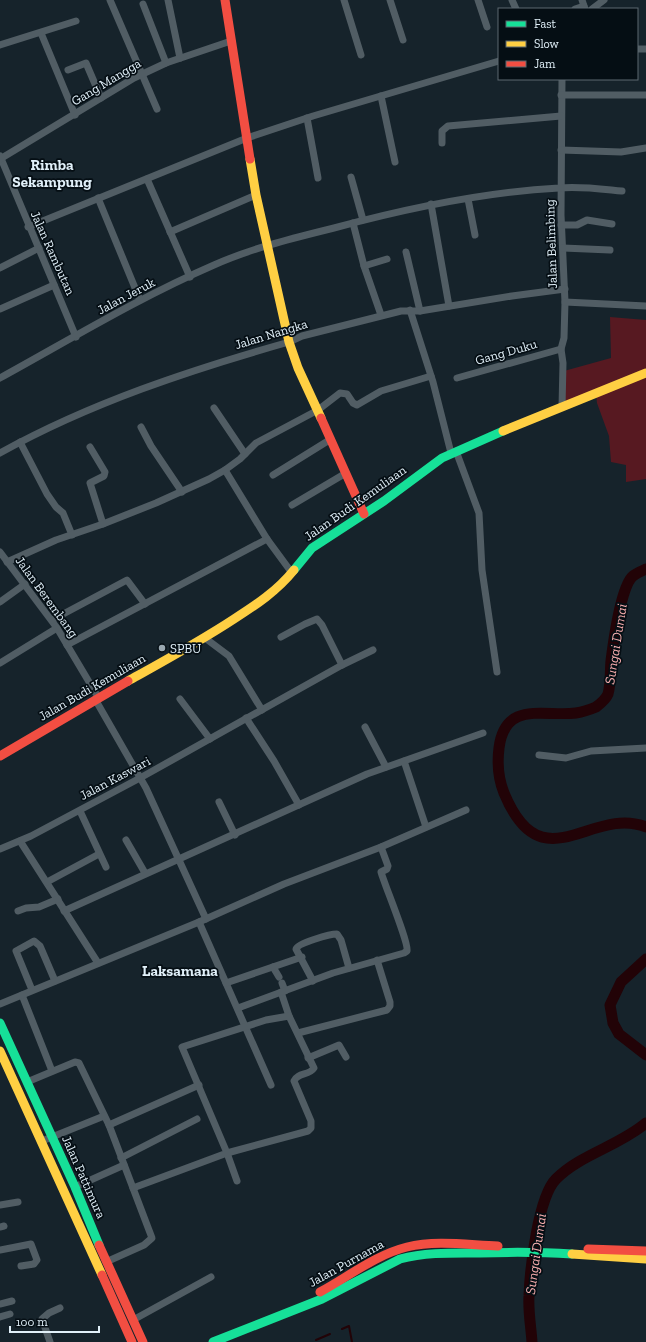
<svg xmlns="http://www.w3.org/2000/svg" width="646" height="1342" font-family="'Zilla Slab',serif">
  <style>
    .green { fill: #571921 }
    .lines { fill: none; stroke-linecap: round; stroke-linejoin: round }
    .stream { stroke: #220307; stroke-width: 2 }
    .river { stroke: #220307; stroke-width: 11 }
    .street { stroke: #515d64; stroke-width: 7 }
    .fast { stroke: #16e098; stroke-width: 9 }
    .slow { stroke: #ffcf43; stroke-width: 9 }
    .jam { stroke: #f24e42; stroke-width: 9 }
    .poi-dot { fill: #9aa8b1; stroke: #050e14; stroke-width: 1.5 }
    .labels { text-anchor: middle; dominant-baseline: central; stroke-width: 3.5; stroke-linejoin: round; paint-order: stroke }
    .street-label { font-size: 13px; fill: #e1f0f9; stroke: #050e14 }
    .poi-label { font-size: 13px; fill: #e1f0f9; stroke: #050e14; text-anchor: start }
    .water-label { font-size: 14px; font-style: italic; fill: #faafaf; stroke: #050e14 }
    .quarter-label { font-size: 15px; font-weight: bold; fill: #e1f0f9; stroke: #050e14 }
  </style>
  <rect width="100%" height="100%" fill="#16232b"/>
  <!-- green -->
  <path class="green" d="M 610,317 L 646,320 L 646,479 L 626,482 L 626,465 L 611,462 L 609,436 L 597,403 L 596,394 L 565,406 L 564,371 L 611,358 Z"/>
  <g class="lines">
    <!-- stream -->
    <g class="stream">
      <path d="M 342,1329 L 349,1326 L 352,1342"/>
      <path d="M 316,1340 L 330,1334"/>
    </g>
    <!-- river -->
    <g class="river">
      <path d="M 646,569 C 642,571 636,573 633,576 C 621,586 613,645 611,661 C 610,671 611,684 608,694 C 606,699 600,704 596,707 C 589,710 583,712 576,713 C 544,717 505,700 499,748 C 497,764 498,778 504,793 C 542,885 591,805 646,827"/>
      <path d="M 646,959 L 621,982 L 610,1005 L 613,1023 L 619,1034 L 646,1055"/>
      <path d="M 532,1342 C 531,1327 528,1311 529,1296 C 530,1270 538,1197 556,1179 C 581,1154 619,1146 646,1123"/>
    </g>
    <!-- street -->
    <g class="street">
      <path d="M 110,0 L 157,109"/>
      <path d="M 168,0 L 180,58"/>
      <path d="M 344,0 L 361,55"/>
      <path d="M 390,0 L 403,40"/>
      <path d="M 478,0 L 487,27"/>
      <path d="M 512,0 L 516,9"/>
      <path d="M 582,0 L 585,9"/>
      <path d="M 143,4 L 166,63"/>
      <path d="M 575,9 L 584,6"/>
      <path d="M 592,9 L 604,0"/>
      <path d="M 41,33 L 75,115"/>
      <path d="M 0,45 L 76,21"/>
      <path d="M 637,49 L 646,49"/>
      <path d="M 68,70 L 86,63 L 101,98"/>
      <path d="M 562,79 L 561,215 L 565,302 L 564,338 L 561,349 L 563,363 L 562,407"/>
      <path d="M 561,95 L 646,95"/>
      <path d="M 381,96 L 395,162"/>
      <path d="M 307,118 L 318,178"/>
      <path d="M 442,143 L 442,131 L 448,126 L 561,116"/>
      <path d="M 561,150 L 621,152 L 646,148"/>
      <path d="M 0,156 L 76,337"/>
      <path d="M 0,159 L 134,78 L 166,63 L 231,41"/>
      <path d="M 351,177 L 363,220"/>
      <path d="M 147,179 L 190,277"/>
      <path d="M 98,198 L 140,300"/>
      <path d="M 468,199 L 475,235"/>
      <path d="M 431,204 L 449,306"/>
      <path d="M 353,223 L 364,266 L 381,315"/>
      <path d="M 561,225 L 577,225 L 587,220 L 612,224"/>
      <path d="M 28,227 L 247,138 L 313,116 L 499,61"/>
      <path d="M 170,232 L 256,195"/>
      <path d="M 563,248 L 610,250"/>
      <path d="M 406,252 L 420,311"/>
      <path d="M 364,266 L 387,259"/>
      <path d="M 0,268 L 39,248"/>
      <path d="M 565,302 L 646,306"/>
      <path d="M 0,309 L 54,285"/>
      <path d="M 410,310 L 433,382 L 451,453"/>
      <path d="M 0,378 C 71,339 140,297 214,265 C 252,248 294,238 334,228 C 408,208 483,192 559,188 C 580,186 601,189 622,191"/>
      <path d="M 457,378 L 561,349"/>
      <path d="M 214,408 L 245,454"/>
      <path d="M 141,427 L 151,446 L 182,492"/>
      <path d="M 20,442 L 47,494 L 56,507 L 63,513 L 72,535"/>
      <path d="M 90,447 L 105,472 L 104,476 L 90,483 L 103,524"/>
      <path d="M 456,451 L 479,513 L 482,570 L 497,672"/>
      <path d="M 0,453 C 90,403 190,370 289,342 L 302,336 L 401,311 L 420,311 L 512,296 L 565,289"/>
      <path d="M 225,470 L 267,539 L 292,573"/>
      <path d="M 273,475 L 331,439"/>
      <path d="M 292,505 L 346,473"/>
      <path d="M 0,552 L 57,628 L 98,697"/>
      <path d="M 7,562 L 56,540 L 103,524 L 156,503 L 209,479 L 225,470 L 240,459 L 256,443 L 318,410 L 340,393 L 347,394 L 353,403 L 357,405 L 381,391 L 431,376"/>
      <path d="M 0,602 L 25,584"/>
      <path d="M 52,620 L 127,580 L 145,604"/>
      <path d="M 281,637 L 305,624 L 317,619 L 322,625 L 342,665"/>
      <path d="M 205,638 L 229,656 L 262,710"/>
      <path d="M 67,645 L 267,539"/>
      <path d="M 0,663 L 57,628"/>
      <path d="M 95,699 L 146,788 L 206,919"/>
      <path d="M 180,699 L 210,739"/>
      <path d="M 246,718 L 274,761 L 299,805"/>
      <path d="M 365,727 L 386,767"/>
      <path d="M 539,755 L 566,758 L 591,751 L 646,748"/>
      <path d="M 404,761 L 426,827"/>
      <path d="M 219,802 L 235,835"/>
      <path d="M 80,811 L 106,867"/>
      <path d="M 126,840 L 145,873"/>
      <path d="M 20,841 L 98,963"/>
      <path d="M 0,849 L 31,836 L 140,778 L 342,665 L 373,650"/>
      <path d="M 47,882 L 99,854"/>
      <path d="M 18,911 L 26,908 L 39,907 L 58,899"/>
      <path d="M 64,911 L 367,774 L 483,733"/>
      <path d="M 199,922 L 271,1085"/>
      <path d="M 273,967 L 279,977"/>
      <path d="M 313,981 L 296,949 C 298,943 330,934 337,934 L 341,940 L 349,968"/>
      <path d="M 226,983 L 302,957"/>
      <path d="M 282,983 L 285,991"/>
      <path d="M 32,990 L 16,951 L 34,941 L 40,946 L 55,981"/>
      <path d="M 281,992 L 289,1016"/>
      <path d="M 22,995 L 52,1071"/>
      <path d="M 0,1004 L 199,922 L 284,884 L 381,847 L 466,810"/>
      <path d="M 238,1008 L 333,973 L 404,953 L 407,951 C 409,943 385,886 381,872 L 387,869 L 388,866 L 381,847"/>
      <path d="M 298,1033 L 387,1010 L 390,1006 L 390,1002 L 377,960"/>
      <path d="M 308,1058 L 339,1045 L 346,1057"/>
      <path d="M 27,1082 L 75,1062 L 79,1063 L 109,1125 L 152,1238 L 144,1245 L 106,1262"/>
      <path d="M 109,1125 L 199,1085"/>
      <path d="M 42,1141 L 104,1116"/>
      <path d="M 121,1158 L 197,1119"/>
      <path d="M 75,1187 L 124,1165"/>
      <path d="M 133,1188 L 227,1153 L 308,1131 L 311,1128 L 311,1121 L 294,1081 C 298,1072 309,1076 314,1068 L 289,1016 L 266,1020 L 182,1047 L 227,1153 L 237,1181"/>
      <path d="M 0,1205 L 18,1202"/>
      <path d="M 0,1227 L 4,1226"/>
      <path d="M 0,1250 L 31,1244 L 37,1260 L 34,1264 L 21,1266"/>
      <path d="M 0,1304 L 12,1301"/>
      <path d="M 0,1317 L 10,1314"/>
      <path d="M 133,1320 L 211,1277"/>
      <path d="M 50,1342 L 42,1319 L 49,1313 L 60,1308"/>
    </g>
    <!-- fast -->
    <g class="fast">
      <path d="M 294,570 L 312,548 L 384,501 L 442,458 L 503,431"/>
      <path d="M 0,1023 L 75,1187 L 99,1245"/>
      <path d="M 213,1342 L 322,1299 L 400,1259 C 426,1252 453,1253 480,1253 C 511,1252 541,1252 572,1254"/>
    </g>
    <!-- slow -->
    <g class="slow">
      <path d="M 250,159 L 256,195 L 289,342 L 298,368 L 321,418"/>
      <path d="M 503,431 L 646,373"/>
      <path d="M 128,681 C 164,661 199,642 234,619 C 256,605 277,591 294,570"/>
      <path d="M 0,1051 L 102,1275"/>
      <path d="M 572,1254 L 646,1259"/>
    </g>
    <!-- jam -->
    <g class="jam">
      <path d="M 225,0 L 250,159"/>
      <path d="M 321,418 L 364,514"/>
      <path d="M 0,756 L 128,681"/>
      <path d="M 99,1245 L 143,1342"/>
      <path d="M 588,1249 L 646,1251"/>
      <path d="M 102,1275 L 132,1342"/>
      <path d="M 320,1292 C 348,1277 375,1255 407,1247 C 436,1240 468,1245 498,1246"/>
    </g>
  </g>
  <!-- markers -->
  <circle class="poi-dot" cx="162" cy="648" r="4"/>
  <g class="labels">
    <!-- street labels -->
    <g class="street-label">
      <text transform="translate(106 82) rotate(-31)">Gang Mangga</text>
      <text transform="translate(551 244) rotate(-92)">Jalan Belimbing</text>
      <text transform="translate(53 253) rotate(66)">Jalan Rambutan</text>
      <text transform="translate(126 296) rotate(-28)">Jalan Jeruk</text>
      <text transform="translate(271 334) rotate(-17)">Jalan Nangka</text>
      <text transform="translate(506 352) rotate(-16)">Gang Duku</text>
      <text transform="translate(355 503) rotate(-35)">Jalan Budi Kemuliaan</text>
      <text transform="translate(47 597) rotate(54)">Jalan Berembang</text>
      <text transform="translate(92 687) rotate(-30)">Jalan Budi Kemuliaan</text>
      <text transform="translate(115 778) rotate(-28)">Jalan Kaswari</text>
      <text transform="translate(84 1177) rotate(66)">Jalan Pattimura</text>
      <text transform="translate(346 1263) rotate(-29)">Jalan Purnama</text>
    </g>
    <!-- poi labels -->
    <g class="poi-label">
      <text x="170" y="648">SPBU</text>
    </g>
    <!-- water labels -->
    <g class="water-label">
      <text transform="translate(616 644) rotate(-81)">Sungai Dumai</text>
      <text transform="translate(536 1254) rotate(-82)">Sungai Dumai</text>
    </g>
    <!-- quarter labels -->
    <g class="quarter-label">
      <text x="52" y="165">Rimba<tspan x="52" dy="17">Sekampung</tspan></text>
      <text x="180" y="971">Laksamana</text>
    </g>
  </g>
  <!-- legend -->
  <rect x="498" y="8" width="140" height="72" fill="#050e14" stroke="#5d6870"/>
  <rect x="506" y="21" width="20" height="6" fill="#16e098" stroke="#5d6870"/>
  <text x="534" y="28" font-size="12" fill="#e1f0f9">Fast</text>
  <rect x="506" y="41" width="20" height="6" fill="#ffcf43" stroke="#5d6870"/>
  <text x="534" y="48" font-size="12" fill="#e1f0f9">Slow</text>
  <rect x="506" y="61" width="20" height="6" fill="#f24e42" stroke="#5d6870"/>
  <text x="534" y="68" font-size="12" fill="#e1f0f9">Jam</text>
  <!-- scale -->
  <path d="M10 1326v6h89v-6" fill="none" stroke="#e1f0f9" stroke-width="2"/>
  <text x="16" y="1326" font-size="12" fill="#e1f0f9" stroke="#050e14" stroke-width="3" paint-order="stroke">100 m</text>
</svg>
